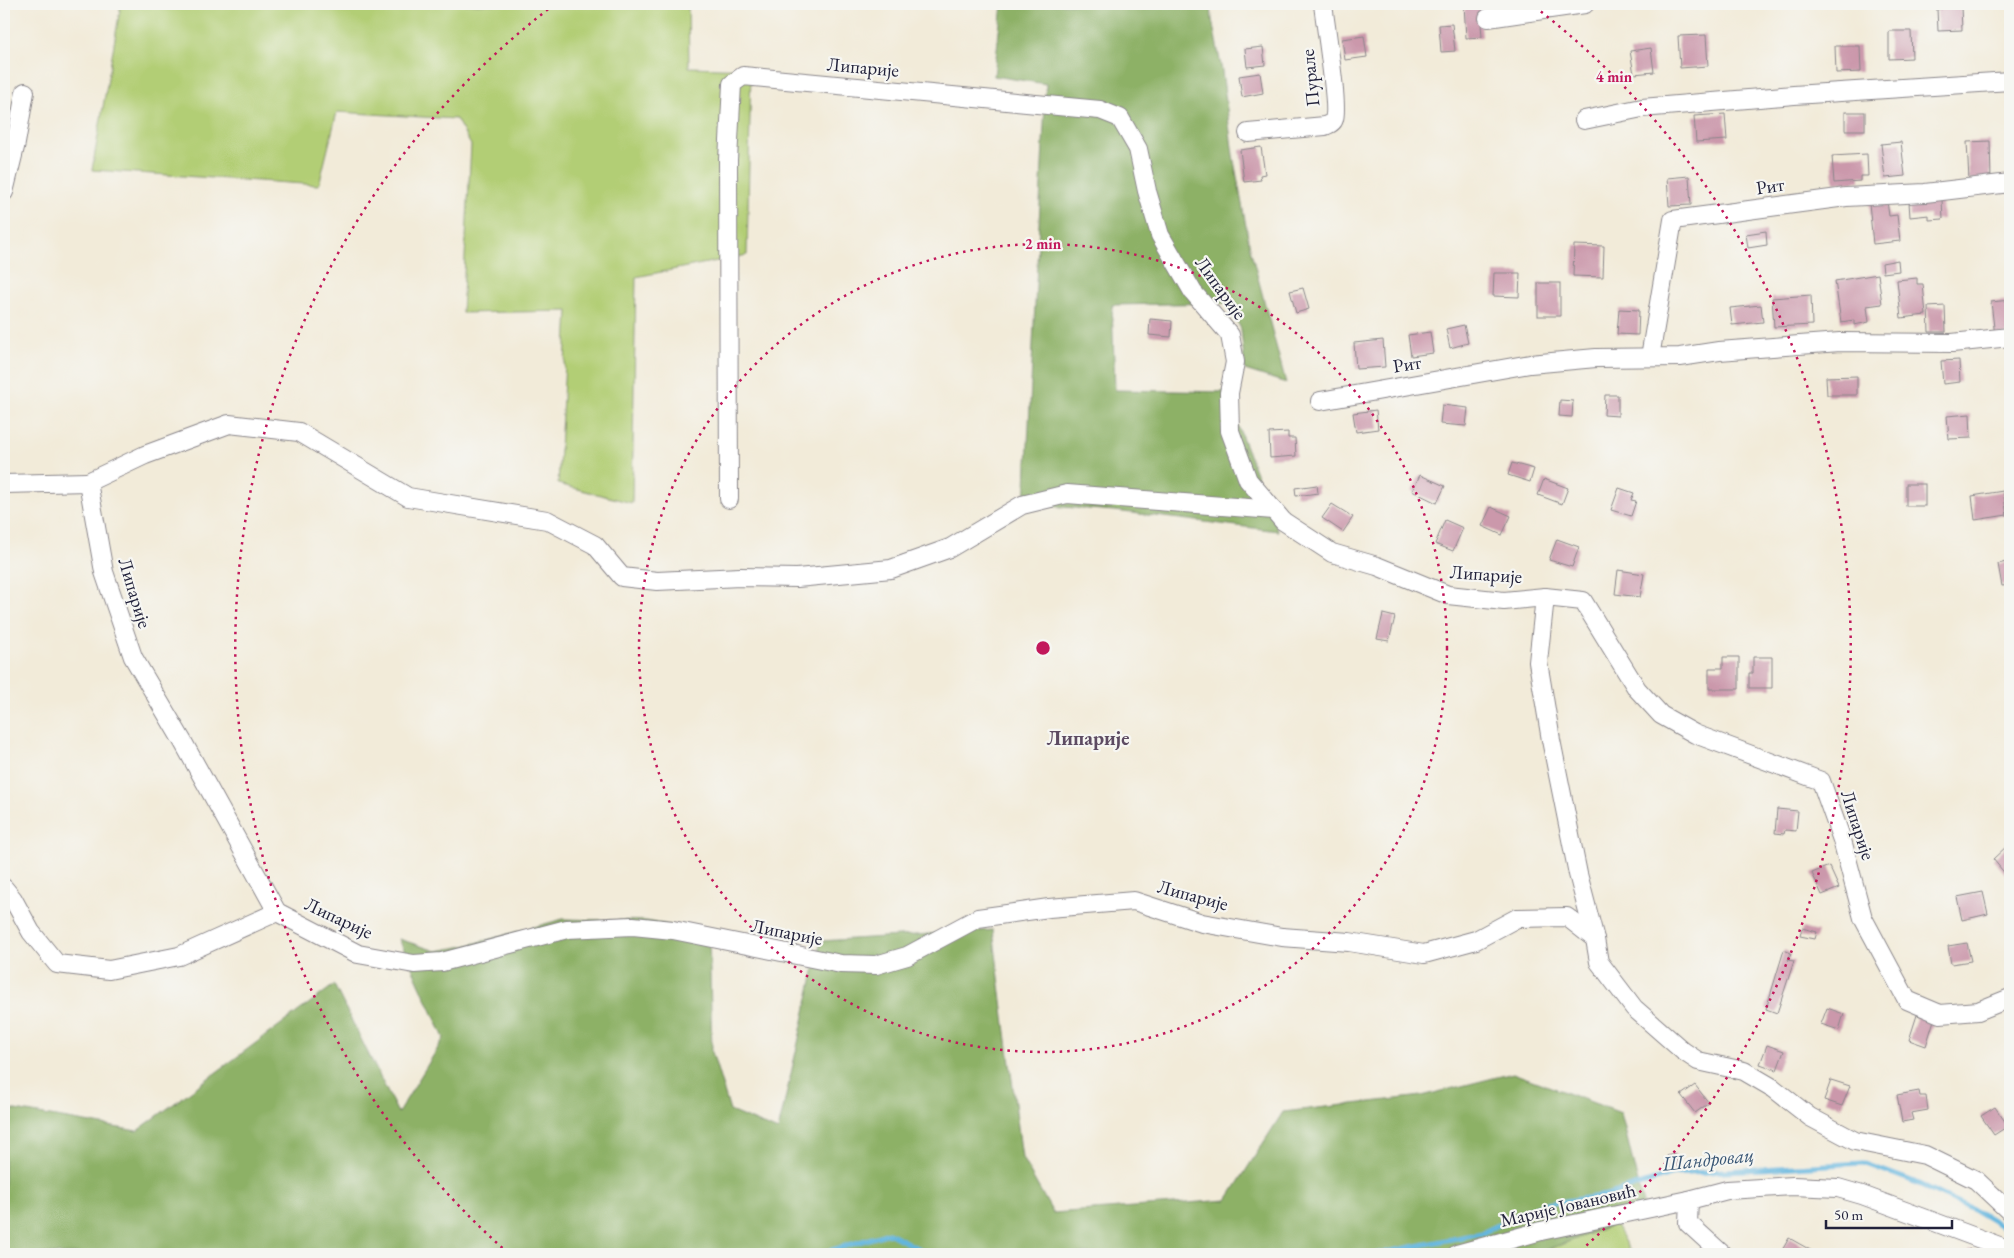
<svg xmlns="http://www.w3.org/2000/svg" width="2014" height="1258" font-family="'EB Garamond',serif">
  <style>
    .green { fill: #b2ce74; stroke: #6a7858 }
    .forest { fill: #8db166; stroke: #586a50 }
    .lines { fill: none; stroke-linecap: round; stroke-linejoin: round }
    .stream { stroke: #62b5de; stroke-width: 5 }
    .building { fill: #cb98ab }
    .street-casing { stroke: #8a868a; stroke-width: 20 }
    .street { stroke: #fff; stroke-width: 18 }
    .ring { fill: none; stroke: #c2185b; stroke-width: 2.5; stroke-dasharray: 2.5 5 }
    .labels { text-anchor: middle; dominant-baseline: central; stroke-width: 4.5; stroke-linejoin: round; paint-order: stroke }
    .street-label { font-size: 19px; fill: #22223b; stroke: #f6f6f2 }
    .neighbourhood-label { font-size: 20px; font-weight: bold; fill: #5d4b62; stroke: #f6f6f2 }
    .water-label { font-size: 20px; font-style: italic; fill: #385574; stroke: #f6f6f2 }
    .centre { fill: #c2185b; stroke: #f6f6f2; stroke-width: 2.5 }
    .ring-label { font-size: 15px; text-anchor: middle; font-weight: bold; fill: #c2185b; stroke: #f6f6f2; stroke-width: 4.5; stroke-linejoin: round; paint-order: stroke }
  </style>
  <rect width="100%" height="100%" fill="#f6f6f2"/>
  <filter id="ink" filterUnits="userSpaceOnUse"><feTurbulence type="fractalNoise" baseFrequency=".02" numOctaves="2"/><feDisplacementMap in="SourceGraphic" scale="10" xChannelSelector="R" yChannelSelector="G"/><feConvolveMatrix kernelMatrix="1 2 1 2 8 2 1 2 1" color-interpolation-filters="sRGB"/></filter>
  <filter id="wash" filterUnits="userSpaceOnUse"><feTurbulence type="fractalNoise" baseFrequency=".0096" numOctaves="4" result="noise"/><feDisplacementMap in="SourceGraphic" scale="20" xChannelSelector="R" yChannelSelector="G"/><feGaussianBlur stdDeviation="1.12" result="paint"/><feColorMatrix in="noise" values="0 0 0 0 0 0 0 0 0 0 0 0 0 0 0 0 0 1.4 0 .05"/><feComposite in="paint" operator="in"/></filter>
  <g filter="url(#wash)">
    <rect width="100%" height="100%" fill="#f2ebd9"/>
    <!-- green -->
    <g class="green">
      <path d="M 121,4 L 688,4 L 689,67 L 751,69 L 747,255 L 636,277 L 632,503 L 558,484 L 568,311 L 462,313 L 471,145 L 456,119 L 337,112 L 319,185 L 92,170 Z"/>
      <path d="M 1615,1224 L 1628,1248 L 1636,1254 L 1536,1254 Z"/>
    </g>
    <!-- forest -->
    <g class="forest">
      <path d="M 1002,4 L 1211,4 L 1212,20 L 1222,71 L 1233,155 L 1250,248 L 1286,383 L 1245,370 L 1241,329 L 1227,303 L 1112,305 L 1115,390 L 1231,392 L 1233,413 L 1278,531 L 1115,511 L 1025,504 L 1046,84 L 994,76 Z"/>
      <path d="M 563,919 L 646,921 L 709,932 L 712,1052 L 730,1111 L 778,1131 L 821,941 L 993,930 L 1022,1158 L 1053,1213 L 1227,1200 L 1283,1112 L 1422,1096 L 1513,1073 L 1621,1113 L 1645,1212 L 1536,1254 L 4,1254 L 4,1108 L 137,1131 L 334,985 L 398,1113 L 444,1038 L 399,939 L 436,951 L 465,946 Z"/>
    </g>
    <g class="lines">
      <!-- stream -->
      <g class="stream">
        <path d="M 819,1254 L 889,1233 L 928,1254"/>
        <path d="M 1376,1254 L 1482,1233 L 1539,1205 L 1607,1195 L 1674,1174 L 1863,1163 L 1912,1181 L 1975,1210 L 2010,1231"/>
      </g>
    </g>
    <g id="blocks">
      <!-- building -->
      <g class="building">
        <path d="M 1464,4 L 1483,4 L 1484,11 L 1480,12 L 1482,37 L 1466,38 Z"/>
        <path d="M 1961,7 L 1962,30 L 1938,31 L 1937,9 Z"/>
        <path d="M 1452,24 L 1455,51 L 1441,52 L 1439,25 Z"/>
        <path d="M 1889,31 L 1911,31 L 1912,58 L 1889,59 Z"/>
        <path d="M 1706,35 L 1708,66 L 1680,68 L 1678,36 Z"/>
        <path d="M 1364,36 L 1367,57 L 1345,60 L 1342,39 Z"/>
        <path d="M 1835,46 L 1860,46 L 1861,72 L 1836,73 Z"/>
        <path d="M 1263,47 L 1265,65 L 1247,67 L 1245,49 Z"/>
        <path d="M 1651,48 L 1654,72 L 1634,74 L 1630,51 Z"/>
        <path d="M 1260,73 L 1263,93 L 1242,97 L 1239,76 Z"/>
        <rect x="1845" y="112" width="20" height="18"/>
        <path d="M 1725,114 L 1727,140 L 1696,142 L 1694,116 Z"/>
        <path d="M 1990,141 L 1991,180 L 1969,180 L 1967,142 Z"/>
        <path d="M 1901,142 L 1905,176 L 1885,178 L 1881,144 Z"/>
        <path d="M 1261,147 L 1265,174 L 1260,175 L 1261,180 L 1244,182 L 1240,150 Z"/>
        <path d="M 1867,154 L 1868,176 L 1860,176 L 1860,181 L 1834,183 L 1832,156 Z"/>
        <path d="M 1689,176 L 1691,205 L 1669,206 L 1667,178 Z"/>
        <path d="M 1942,200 L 1943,219 L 1929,220 L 1929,215 L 1910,217 L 1909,202 Z"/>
        <path d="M 1887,201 L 1889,216 L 1897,215 L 1900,241 L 1873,244 L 1869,203 Z"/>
        <path d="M 1766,231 L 1767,245 L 1748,248 L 1746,234 Z"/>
        <path d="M 1574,245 L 1604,246 L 1603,277 L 1573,276 Z"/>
        <path d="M 1898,260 L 1899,271 L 1883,273 L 1882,263 Z"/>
        <path d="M 1494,273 L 1520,273 L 1519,297 L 1493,296 Z"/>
        <path d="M 1878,274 L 1882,304 L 1867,306 L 1869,322 L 1854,325 L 1854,320 L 1841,322 L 1835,281 Z"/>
        <path d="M 1917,278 L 1917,284 L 1923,284 L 1926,315 L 1901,318 L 1897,280 Z"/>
        <rect x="1538" y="283" width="22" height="33"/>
        <path d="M 1303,288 L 1309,309 L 1296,313 L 1290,291 Z"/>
        <path d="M 1811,295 L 1812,325 L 1774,327 L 1772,298 Z"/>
        <path d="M 2010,300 L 2010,334 L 1995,336 L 1991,302 Z"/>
        <path d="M 1761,305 L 1763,322 L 1732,325 L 1730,308 Z"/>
        <path d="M 1945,306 L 1946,332 L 1929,332 L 1928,307 Z"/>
        <path d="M 1619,309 L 1639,310 L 1638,335 L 1617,334 Z"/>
        <path d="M 1150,319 L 1172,321 L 1171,337 L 1149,335 Z"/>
        <path d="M 1464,325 L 1468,343 L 1450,348 L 1446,329 Z"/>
        <path d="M 1430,332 L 1433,353 L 1411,356 L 1408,335 Z"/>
        <path d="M 1383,340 L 1385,367 L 1356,369 L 1354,343 Z"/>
        <path d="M 1959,360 L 1960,382 L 1943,384 L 1941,361 Z"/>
        <path d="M 1857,376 L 1857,395 L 1827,395 L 1826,377 Z"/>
        <path d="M 1605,395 L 1618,395 L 1618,416 L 1604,415 Z"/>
        <path d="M 1560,400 L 1573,401 L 1572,417 L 1559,416 Z"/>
        <path d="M 1442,405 L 1468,408 L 1466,426 L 1440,424 Z"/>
        <path d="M 1376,410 L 1378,429 L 1356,432 L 1353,413 Z"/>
        <path d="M 1970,414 L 1971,438 L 1949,439 L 1947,416 Z"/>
        <path d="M 1288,432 L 1288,438 L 1295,438 L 1296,456 L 1270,458 L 1269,433 Z"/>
        <path d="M 1512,463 L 1534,469 L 1530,482 L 1508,475 Z"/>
        <path d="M 1420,475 L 1445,486 L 1437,503 L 1412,491 Z"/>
        <path d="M 1544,479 L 1568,488 L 1562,504 L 1538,495 Z"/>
        <rect x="1906" y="484" width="19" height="22"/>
        <path d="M 1317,485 L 1318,493 L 1296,496 L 1295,488 Z"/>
        <path d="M 1619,488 L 1634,493 L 1631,500 L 1636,501 L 1631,516 L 1611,510 Z"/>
        <path d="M 2003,491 L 2007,515 L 1975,520 L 1972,496 Z"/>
        <path d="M 1332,504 L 1353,517 L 1343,532 L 1322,518 Z"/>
        <path d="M 1491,507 L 1511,516 L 1502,535 L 1482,526 Z"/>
        <path d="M 1445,520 L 1463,528 L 1453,551 L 1435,544 Z"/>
        <path d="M 1557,539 L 1579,547 L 1572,567 L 1549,560 Z"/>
        <path d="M 2010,561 L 2010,585 L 2002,586 L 1998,564 Z"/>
        <path d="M 1618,570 L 1644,574 L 1640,597 L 1615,594 Z"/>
        <path d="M 1383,614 L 1395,617 L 1389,641 L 1377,639 Z"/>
        <path d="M 1723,657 L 1739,657 L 1739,689 L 1709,689 L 1709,668 L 1723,668 Z"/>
        <path d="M 1753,657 L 1772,657 L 1772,688 L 1749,688 L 1749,673 L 1753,673 Z"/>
        <path d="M 1777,809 L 1798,811 L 1796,831 L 1785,830 L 1784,834 L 1775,833 Z"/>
        <path d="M 2008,845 L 2010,847 L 2010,873 L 2007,876 L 1993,859 Z"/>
        <path d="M 1829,866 L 1839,888 L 1822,895 L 1812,873 Z"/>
        <path d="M 1983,892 L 1988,914 L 1962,920 L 1957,897 Z"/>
        <path d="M 1802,928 L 1817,932 L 1815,939 L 1800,936 Z"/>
        <path d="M 1967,943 L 1971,961 L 1951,964 L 1948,946 Z"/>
        <path d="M 1784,950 L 1791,953 L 1788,960 L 1794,961 L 1777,1013 L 1766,1009 Z"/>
        <path d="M 1827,1008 L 1844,1014 L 1839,1030 L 1821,1024 Z"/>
        <path d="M 1917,1015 L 1934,1020 L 1926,1046 L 1909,1040 Z"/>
        <path d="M 1767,1045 L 1784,1051 L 1777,1070 L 1760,1064 Z"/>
        <path d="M 1831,1080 L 1850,1086 L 1842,1106 L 1824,1100 Z"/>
        <path d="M 1695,1085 L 1709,1103 L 1695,1113 L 1681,1095 Z"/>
        <path d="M 1919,1091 L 1920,1096 L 1926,1096 L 1928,1110 L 1911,1113 L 1913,1120 L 1902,1122 L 1897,1095 Z"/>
        <path d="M 1995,1107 L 2008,1126 L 1994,1135 L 1981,1116 Z"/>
        <path d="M 1675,1154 L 1678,1168 L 1670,1170 L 1667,1156 Z"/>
        <path d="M 1789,1238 L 1814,1252 L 1813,1254 L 1780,1254 Z"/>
        <path d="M 1969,1249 L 1979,1254 L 1967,1254 Z"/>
      </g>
    </g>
  </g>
  <g filter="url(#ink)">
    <use href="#blocks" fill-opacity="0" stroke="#8a868a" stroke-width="1"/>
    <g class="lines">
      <!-- street casing -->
      <g class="street-casing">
        <g id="street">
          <path d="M 1488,18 L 1585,4"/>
          <path d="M 1584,120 L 1642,108 L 1794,95 L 2010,81"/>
          <path d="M 1248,133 L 1325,126 C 1329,124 1333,123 1334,119 C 1339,107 1325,23 1323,4"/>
          <path d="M 4,192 L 16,143 L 25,92"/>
          <path d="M 1650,357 L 1673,220 L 1846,197 L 1925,193 L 2010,183"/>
          <path d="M 1320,401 L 1530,364 L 1596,358 L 1680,357 L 1719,351 L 1840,342 L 1952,343 L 2010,337"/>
          <path d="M 88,482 L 145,455 L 229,424 L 299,432 L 408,497 L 547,520 L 595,545 L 622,577 L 657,581 L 740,577 L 797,578 L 891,569 L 950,548 L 1022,505 L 1067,494 L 1274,510"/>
          <path d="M 4,484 L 88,482 L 104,572 L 133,657 L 183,742 L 277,912 L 358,954 L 414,964 L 442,962 L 567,929 L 633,926 L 673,930 L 841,964 L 876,965 L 907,956 L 978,918 L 1049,908 L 1134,901 L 1202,923 L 1282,937 L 1349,942 L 1424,954 L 1476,940 L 1517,918 L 1567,917 L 1595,939 L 1599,962 L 1634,1008 L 1683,1051 L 1698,1061 L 1744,1071 L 1773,1088 L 1810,1117 L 1855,1141 L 1925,1155 L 1976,1180 L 2010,1212"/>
          <path d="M 729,499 L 728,160 L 732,84 L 743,76 L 1100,110 L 1120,118 L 1138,149 L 1147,191 L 1160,235 L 1193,292 L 1230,335 L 1235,362 L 1229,393 L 1230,431 L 1248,480 L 1283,521 L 1332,553 L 1377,566 L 1448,595 L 1504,601 L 1545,597 L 1583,601 L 1637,689 L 1661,715 L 1695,734 L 1821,781 L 1842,840 L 1863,918 L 1907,1000 L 1940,1014 L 1978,1011 L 2010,998"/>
          <path d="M 1545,597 L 1538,662 L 1551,740 L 1578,874 L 1595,939"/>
          <path d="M 4,888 L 13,899 L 31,932 L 57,964 L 109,970 L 179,956 L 277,912"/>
          <path d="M 1457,1254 L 1541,1231 L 1689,1200"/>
          <path d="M 1722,1254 L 1688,1223 L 1689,1200 L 1727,1190 L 1793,1186 L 1838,1188 L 1862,1195 L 2010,1250"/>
        </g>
      </g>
      <!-- street -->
      <use href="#street" class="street"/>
    </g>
  </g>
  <!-- distance rings -->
  <g class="ring">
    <circle cx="1043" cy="648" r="404"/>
    <path d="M508 1253A808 808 0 0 1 551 7M1535 7A808 808 0 0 1 1578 1253"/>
  </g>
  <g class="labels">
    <!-- street labels -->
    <g class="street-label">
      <text transform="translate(863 67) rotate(5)">Липарије</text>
      <text transform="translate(1310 78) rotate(-96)">Пурале</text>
      <text transform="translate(1770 186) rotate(-8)">Рит</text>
      <text transform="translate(1221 288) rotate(54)">Липарије</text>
      <text transform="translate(1407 364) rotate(-9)">Рит</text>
      <text transform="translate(1486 574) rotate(4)">Липарије</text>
      <text transform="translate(135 593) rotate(73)">Липарије</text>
      <text transform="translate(1858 825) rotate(72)">Липарије</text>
      <text transform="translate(1193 895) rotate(15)">Липарије</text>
      <text transform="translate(339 918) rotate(25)">Липарије</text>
      <text transform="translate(787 932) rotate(11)">Липарије</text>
      <text transform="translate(1568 1205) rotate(-13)">Марије Јовановић</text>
    </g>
    <!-- neighbourhood labels -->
    <g class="neighbourhood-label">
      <text x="1088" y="738">Липарије</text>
    </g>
    <!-- water labels -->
    <g class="water-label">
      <text transform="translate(1708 1159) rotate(-6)">Шандровац</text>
    </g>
  </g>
  <circle cx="1043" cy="648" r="8" class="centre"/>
  <g class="ring-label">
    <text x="1614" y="82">4 min</text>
    <text x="1043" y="249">2 min</text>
  </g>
  <!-- margin -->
  <rect width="2014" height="1258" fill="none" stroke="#f6f6f2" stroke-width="20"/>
  <!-- scale -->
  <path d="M1826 1220v8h126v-8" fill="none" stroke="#22223b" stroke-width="2.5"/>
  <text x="1834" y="1220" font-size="15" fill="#22223b" stroke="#f6f6f2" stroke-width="4" paint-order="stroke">50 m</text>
</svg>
